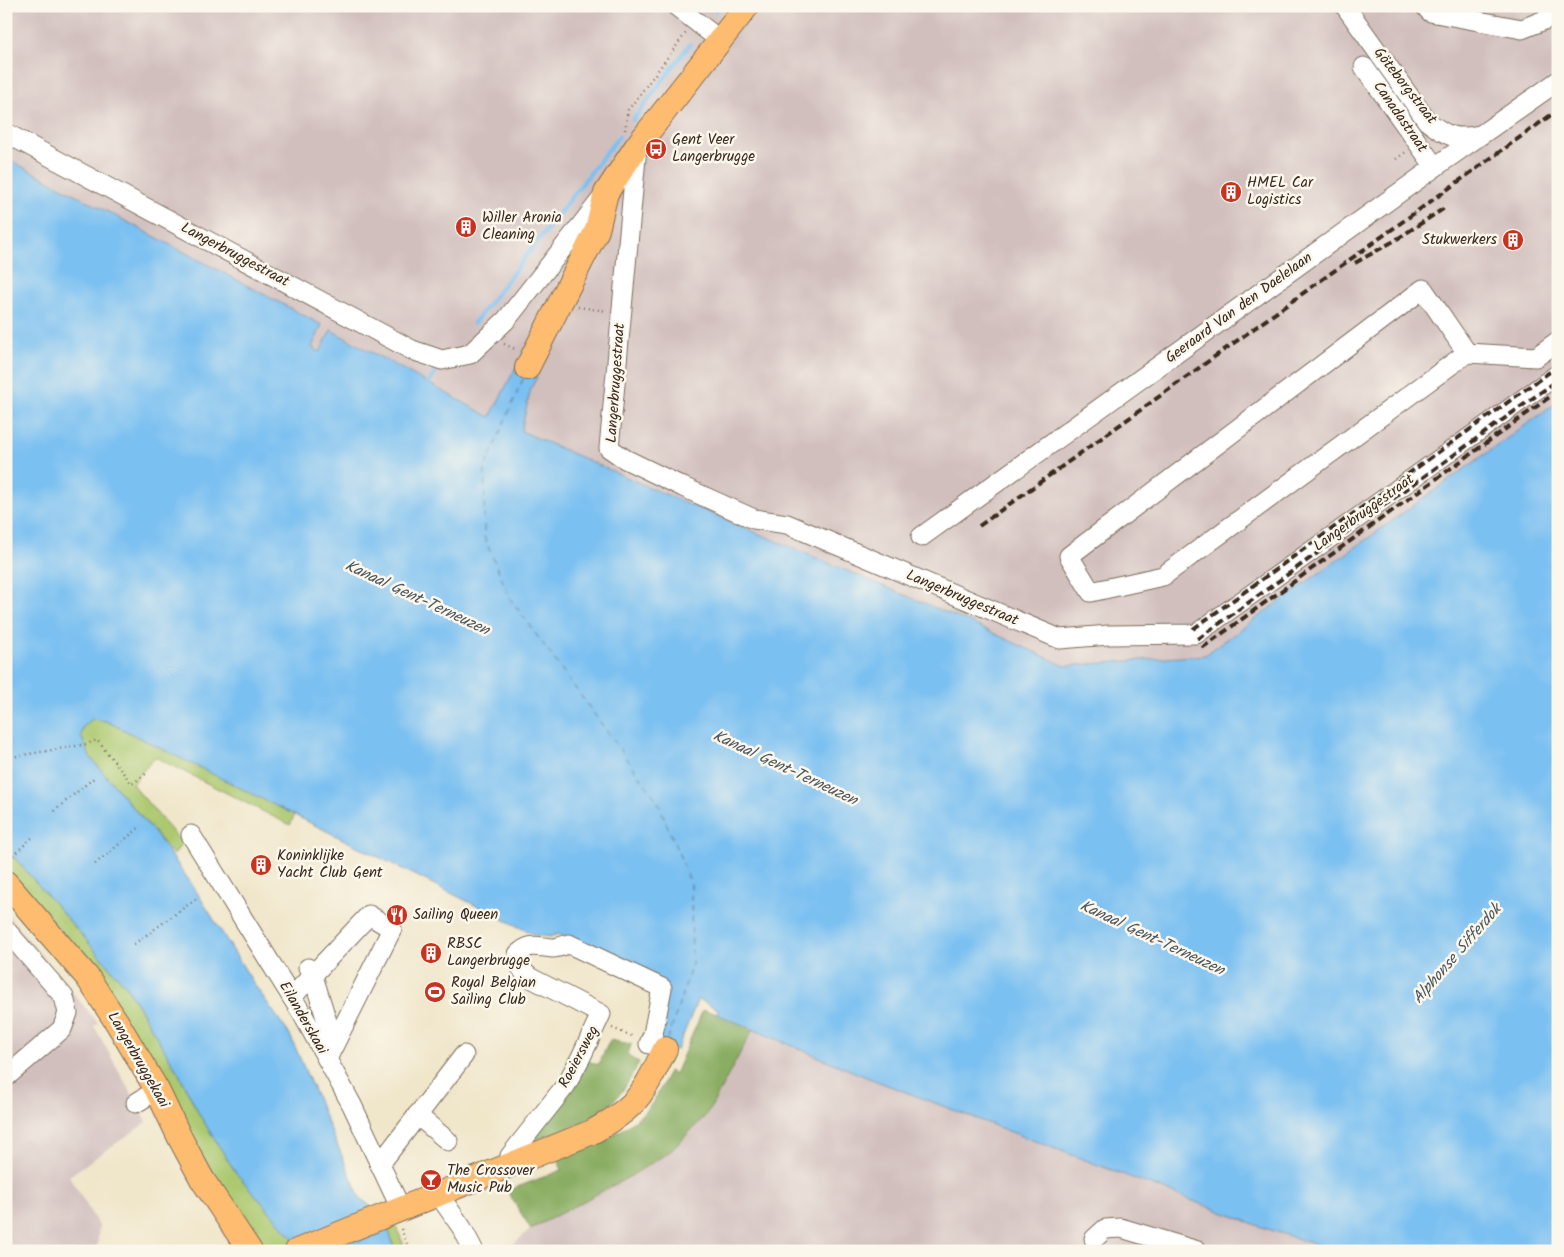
<svg xmlns="http://www.w3.org/2000/svg" width="1564" height="1257" font-family="Kalam,sans-serif">
  <style>
    .industrial { fill: #d1bfbd }
    .green { fill: #acc970; stroke: #747a47 }
    .forest { fill: #89ad62; stroke: #626c40 }
    .water { fill: #7ac0f1; stroke: #5a7588 }
    .lines { fill: none; stroke-linecap: round; stroke-linejoin: round }
    .stream { stroke: #7ac0f1; stroke-width: 4.5 }
    .ferry { stroke: #4e575d; stroke-width: 1; stroke-dasharray: 6 5; stroke-linecap: butt }
    .minor-casing { stroke: #7a6c5a; stroke-width: 21 }
    .major-casing { stroke: #7a6c5a; stroke-width: 26 }
    .path { stroke: #7a6c5a; stroke-width: 2.5; stroke-dasharray: 1 4; stroke-linecap: butt }
    .minor { stroke: #fff; stroke-width: 19 }
    .major { stroke: #fdbc70; stroke-width: 24 }
    .rail { stroke: #3b2a1e; stroke-width: 4; stroke-dasharray: 8 4; stroke-linecap: butt }
    .labels { text-anchor: middle; dominant-baseline: central; stroke-width: 5; stroke-linejoin: round; paint-order: stroke }
    .street-label { font-size: 15px; fill: #3b2a1e; stroke: #fbf7ec }
    .poi-label { font-size: 15px; fill: #3b2a1e; stroke: #fbf7ec; text-anchor: start }
    .water-label { font-size: 16px; font-style: italic; fill: #4e575d; stroke: #fbf7ec }
  </style>
  <rect width="100%" height="100%" fill="#fbf7ec"/>
  <filter id="ink" filterUnits="userSpaceOnUse"><feTurbulence type="fractalNoise" baseFrequency=".02" numOctaves="2"/><feDisplacementMap in="SourceGraphic" scale="10" xChannelSelector="R" yChannelSelector="G"/><feConvolveMatrix kernelMatrix="1 2 1 2 8 2 1 2 1" color-interpolation-filters="sRGB"/></filter>
  <filter id="wash" filterUnits="userSpaceOnUse"><feTurbulence type="fractalNoise" baseFrequency=".0096" numOctaves="4" result="noise"/><feDisplacementMap in="SourceGraphic" scale="20" xChannelSelector="R" yChannelSelector="G"/><feGaussianBlur stdDeviation="1.12" result="paint"/><feColorMatrix in="noise" values="0 0 0 0 0 0 0 0 0 0 0 0 0 0 0 0 0 1.4 0 .05"/><feComposite in="paint" operator="in"/></filter>
  <g filter="url(#wash)">
    <rect width="100%" height="100%" fill="#f0e6ca"/>
    <!-- industrial -->
    <g class="industrial">
      <path d="M 6,6 L 1558,6 L 1558,402 L 1205,656 L 1065,666 L 971,623 L 660,492 L 521,431 L 531,388 L 537,377 L 516,368 L 491,417 L 332,330 L 320,352 L 312,347 L 322,325 L 6,158 Z"/>
      <path d="M 6,913 L 98,1023 L 94,1026 L 147,1122 L 69,1176 L 99,1226 L 97,1251 L 6,1251 Z"/>
      <path d="M 753,1029 L 866,1077 L 1259,1226 L 1335,1251 L 505,1251 L 531,1229 L 631,1176 L 672,1150 L 708,1113 Z"/>
    </g>
    <!-- green -->
    <g class="green">
      <path d="M 92,719 L 106,721 L 295,814 L 290,825 L 155,757 L 132,784 L 182,843 L 174,855 L 90,757 L 81,736 L 83,727 Z"/>
      <path d="M 6,848 L 126,986 L 179,1074 L 200,1116 L 236,1172 L 292,1237 L 297,1251 L 262,1251 L 250,1233 L 62,932 L 6,870 Z"/>
      <path d="M 390,1221 L 396,1226 L 406,1251 L 395,1251 L 387,1224 Z"/>
    </g>
    <!-- forest -->
    <g class="forest">
      <path d="M 703,1010 L 717,1014 L 753,1029 L 708,1113 L 672,1150 L 631,1176 L 531,1229 L 507,1191 L 562,1170 L 558,1160 C 593,1146 629,1132 653,1102 C 659,1093 664,1081 669,1071 L 675,1074 Z"/>
      <path d="M 610,1040 L 631,1044 L 628,1055 L 639,1063 C 634,1072 629,1081 623,1090 C 603,1118 568,1128 537,1140 L 534,1135 L 586,1060 L 598,1065 Z"/>
    </g>
    <!-- water -->
    <path class="water" d="M 6,158 L 322,325 L 312,347 L 320,352 L 331,330 L 490,417 L 516,367 L 537,377 L 531,388 L 521,431 L 660,492 L 971,623 L 1065,666 L 1205,655 L 1558,402 L 1558,1251 L 1335,1251 L 1259,1226 L 866,1077 L 717,1014 L 718,1009 L 698,999 L 677,1050 L 658,1046 L 666,985 L 558,934 L 550,937 L 535,935 L 106,721 L 92,719 L 83,727 L 81,736 L 90,757 L 158,837 L 191,883 L 254,984 L 290,1035 L 360,1198 L 379,1213 L 387,1224 L 395,1251 L 297,1251 L 292,1237 L 236,1173 L 200,1116 L 179,1074 L 126,986 L 6,848 Z"/>
    <g class="lines">
      <!-- stream -->
      <g class="stream">
        <path d="M 716,10 L 719,6"/>
        <path d="M 633,120 L 690,44"/>
        <path d="M 474,323 L 619,136"/>
        <path d="M 427,385 L 435,374"/>
      </g>
      <!-- ferry -->
      <path class="ferry" d="M 523,379 L 485,468 L 484,537 L 511,600 L 657,800 L 691,884 L 692,964 L 668,1039"/>
    </g>
  </g>
  <g filter="url(#ink)">
    <g class="lines">
      <!-- minor casing -->
      <g class="minor-casing">
        <g id="minor">
          <path d="M 676,6 L 721,41"/>
          <path d="M 1345,6 L 1427,121 C 1448,137 1454,140 1480,135"/>
          <path d="M 1425,6 L 1430,12 L 1522,29 L 1547,19 L 1558,11"/>
          <path d="M 1364,67 L 1435,167"/>
          <path d="M 6,133 L 412,350 L 442,360 L 470,354 L 506,320 L 604,196"/>
          <path d="M 637,147 L 609,448 L 625,459 L 683,487 L 754,519 L 787,524 L 1060,639 L 1109,635 L 1196,634 L 1558,374"/>
          <path d="M 1467,353 L 1423,289 L 1069,556 L 1091,592 L 1163,576 L 1467,353 L 1536,357 L 1558,341"/>
          <path d="M 921,537 L 1435,167 L 1558,81"/>
          <path d="M 191,835 L 303,1015 L 352,1105 L 401,1209"/>
          <path d="M 6,930 L 64,997 L 68,1013 L 62,1029 L 6,1077"/>
          <path d="M 308,968 L 313,976 L 334,1044"/>
          <path d="M 292,997 L 369,915 L 392,929 L 327,1059"/>
          <path d="M 136,1103 L 157,1090"/>
          <path d="M 417,1115 L 448,1141"/>
          <path d="M 380,1164 L 464,1055"/>
          <path d="M 513,1164 L 510,1156 L 566,1085 L 581,1057 L 601,1014 L 529,977 C 521,970 518,964 518,954 C 531,942 537,947 553,948 C 558,948 564,945 569,944 L 662,988 L 653,1034 L 649,1044"/>
          <path d="M 439,1195 L 462,1228 L 474,1251"/>
          <path d="M 1094,1239 L 1105,1229 L 1121,1228 L 1198,1251"/>
        </g>
      </g>
      <!-- major casing -->
      <g class="major-casing">
        <g id="major">
          <path d="M 527,368 L 597,230 L 606,193 L 637,146 L 747,6"/>
          <path d="M 6,883 L 88,978 L 118,1024 L 157,1090 L 181,1140 L 202,1179 L 250,1251"/>
          <path d="M 297,1251 L 592,1132 C 607,1124 621,1115 633,1103 C 647,1088 656,1067 665,1049"/>
        </g>
      </g>
      <!-- path -->
      <g class="path">
        <path d="M 625,130 L 628,110 L 686,33"/>
        <path d="M 1396,159 L 1406,152"/>
        <path d="M 578,307 L 607,311"/>
        <path d="M 504,344 L 515,349"/>
        <path d="M 6,758 L 87,744 L 97,740 L 132,784 L 147,773"/>
        <path d="M 54,811 L 95,777"/>
        <path d="M 9,859 L 34,836"/>
        <path d="M 95,864 L 140,827"/>
        <path d="M 134,944 L 196,899"/>
        <path d="M 612,1028 L 634,1037"/>
        <path d="M 401,1229 L 410,1251"/>
      </g>
      <!-- minor -->
      <use href="#minor" class="minor"/>
      <!-- major -->
      <use href="#major" class="major"/>
      <!-- rail -->
      <g class="rail">
        <path d="M 1355,263 L 1394,241 L 1446,207"/>
        <path d="M 979,526 L 1558,110"/>
        <path d="M 1193,629 L 1558,366"/>
        <path d="M 1198,639 L 1558,380"/>
        <path d="M 1202,648 L 1558,391"/>
      </g>
    </g>
  </g>
  <!-- icons -->
  <defs>
    <g id="bus-disc" transform="scale(1.125)"><circle r="9.5" fill="#c8321e" stroke="#fbf7ec"/><path d="M-5-6H5V4H4V6H2V4H-2V6H-4V4H-5ZM-3.5-4V0h7V-4ZM-3.5 1.2v1.5H-2V1.2ZM2 1.2v1.5H3.5V1.2Z" fill="#fff"/></g>
    <g id="building-disc" transform="scale(1.125)"><circle r="9.5" fill="#c8321e" stroke="#fbf7ec"/><path d="M-4-6H4V6H1V3H-1V6H-4ZM-2.5-4.3h1.7v1.8h-1.7ZM.8-4.3h1.7v1.8H.8ZM-2.5-1h1.7V.8h-1.7ZM.8-1h1.7V.8H.8Z" fill="#fff"/></g>
    <g id="restaurant-disc" transform="scale(1.125)"><circle r="9.5" fill="#c8321e" stroke="#fbf7ec"/><path d="M-5-6h1v4h1v-4h1v4h1v-4h1v5L-1.5 .5V6h-2V.5L-5-1ZM5-6V6H3V1.5H1.5Q1.5-4 5-6Z" fill="#fff"/></g>
    <g id="stadium-disc" transform="scale(1.125)"><circle r="9.5" fill="#c8321e" stroke="#fbf7ec"/><path d="M0-5a6.5 5 0 1 0 0 10a6.5 5 0 1 0 0-10ZM-3.5-1.8h7v3.6h-7Z" fill="#fff"/></g>
    <g id="bar-disc" transform="scale(1.125)"><circle r="9.5" fill="#c8321e" stroke="#fbf7ec"/><path d="M-6-5H6L.8 .8V4.5H3.5V6h-7V4.5H-.8V.8Z" fill="#fff"/></g>
  </defs>
  <g fill-rule="evenodd">
    <use href="#bus-disc" x="656" y="149"/>
    <use href="#building-disc" x="1231" y="192"/>
    <use href="#building-disc" x="466" y="227"/>
    <use href="#building-disc" x="1513" y="240"/>
    <use href="#building-disc" x="261" y="865"/>
    <use href="#restaurant-disc" x="397" y="915"/>
    <use href="#building-disc" x="431" y="953"/>
    <use href="#stadium-disc" x="435" y="992"/>
    <use href="#bar-disc" x="431" y="1180"/>
  </g>
  <g class="labels">
    <!-- street labels -->
    <g class="street-label">
      <text transform="translate(1405 86) rotate(52)">Göteborgstraat</text>
      <text transform="translate(1400 117) rotate(55)">Canadastraat</text>
      <text transform="translate(235 255) rotate(28)">Langerbruggestraat</text>
      <text transform="translate(1239 308) rotate(-36)">Geeraard Van den Daelelaan</text>
      <text transform="translate(616 383) rotate(-86)">Langerbruggestraat</text>
      <text transform="translate(1364 513) rotate(-36)">Langerbruggestraat</text>
      <text transform="translate(962 598) rotate(23)">Langerbruggestraat</text>
      <text transform="translate(303 1018) rotate(60)">Eilanderskaai</text>
      <text transform="translate(579 1057) rotate(-62)">Roeiersweg</text>
      <text transform="translate(138 1060) rotate(60)">Langerbruggekaai</text>
    </g>
    <!-- poi labels -->
    <g class="poi-label">
      <text x="672" y="140">Gent Veer<tspan x="672" dy="17">Langerbrugge</tspan></text>
      <text x="1247" y="183">HMEL Car<tspan x="1247" dy="17">Logistics</tspan></text>
      <text x="482" y="218">Willer Aronia<tspan x="482" dy="17">Cleaning</tspan></text>
      <text x="1497" y="240" text-anchor="end">Stukwerkers</text>
      <text x="277" y="856">Koninklijke<tspan x="277" dy="17">Yacht Club Gent</tspan></text>
      <text x="413" y="915">Sailing Queen</text>
      <text x="447" y="944">RBSC<tspan x="447" dy="17">Langerbrugge</tspan></text>
      <text x="451" y="983">Royal Belgian<tspan x="451" dy="17">Sailing Club</tspan></text>
      <text x="447" y="1171">The Crossover<tspan x="447" dy="17">Music Pub</tspan></text>
    </g>
    <!-- water labels -->
    <g class="water-label">
      <text transform="translate(417 598) rotate(25)">Kanaal Gent-Terneuzen</text>
      <text transform="translate(785 768) rotate(25)">Kanaal Gent-Terneuzen</text>
      <text transform="translate(1152 938) rotate(25)">Kanaal Gent-Terneuzen</text>
      <text transform="translate(1457 954) rotate(-49)">Alphonse Sifferdok</text>
    </g>
  </g>
  <!-- margin -->
  <rect width="1564" height="1257" fill="none" stroke="#fbf7ec" stroke-width="25"/>
</svg>
